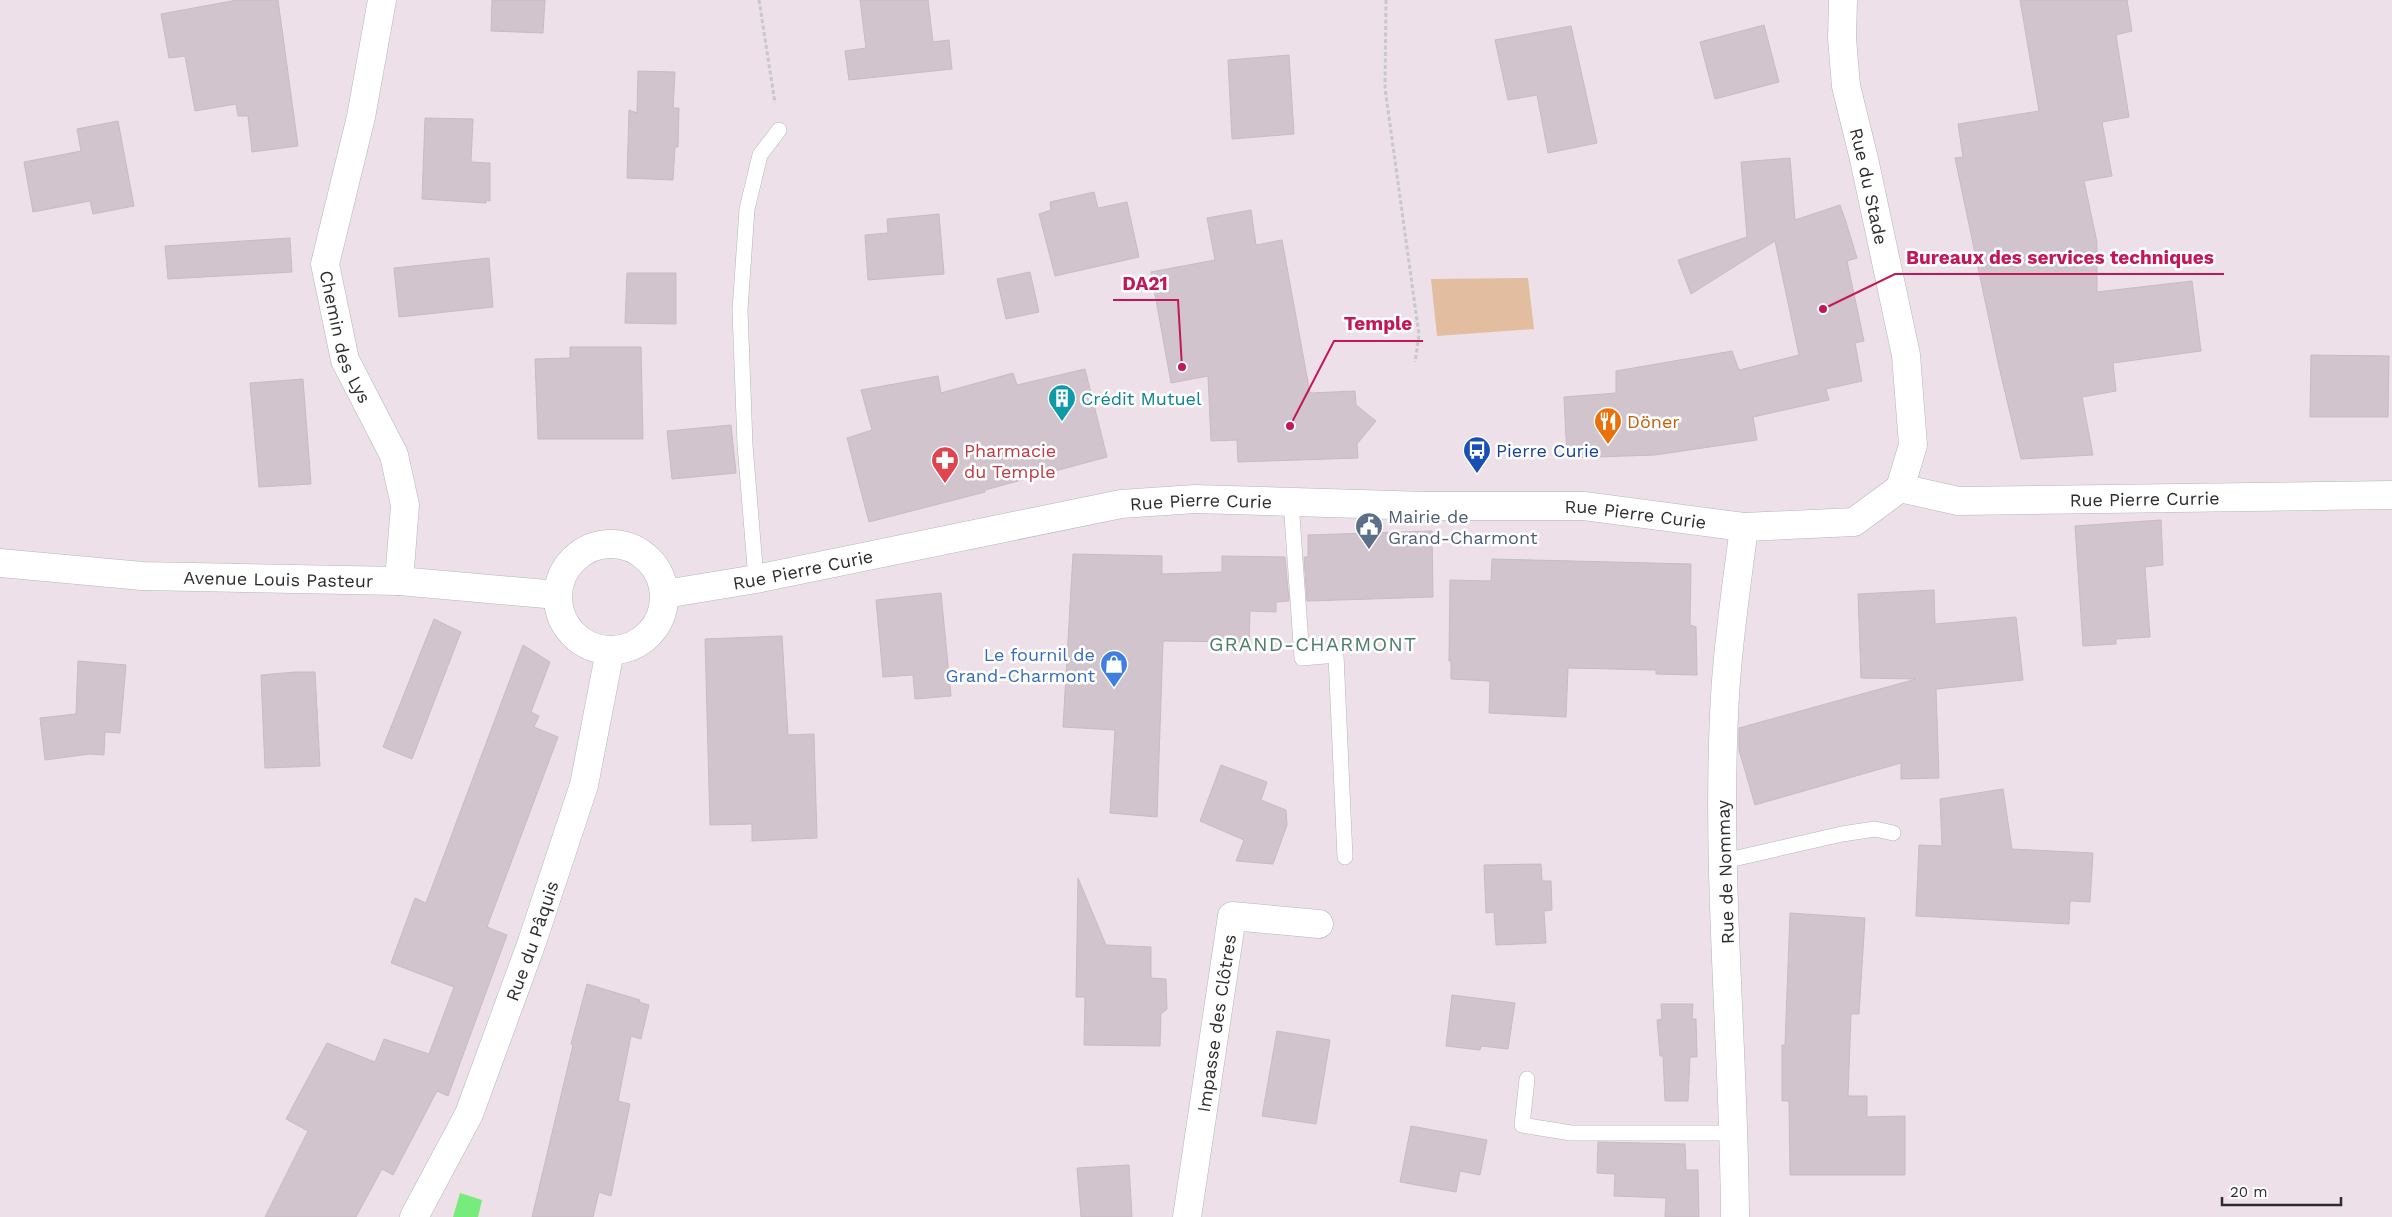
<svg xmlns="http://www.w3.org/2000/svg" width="2392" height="1217" font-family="'Work Sans',sans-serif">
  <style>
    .green { fill: #e2bd9f }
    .water { fill: #78eb7d }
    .building { fill: #d1c4cc; stroke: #c9bac3 }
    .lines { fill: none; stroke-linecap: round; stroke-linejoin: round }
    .service-casing { stroke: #adb9b4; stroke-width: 16 }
    .minor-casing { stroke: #adb9b4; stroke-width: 29 }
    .tertiary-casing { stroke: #adb9b4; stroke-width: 29 }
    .path { stroke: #c8c8c8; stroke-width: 3; stroke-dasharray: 4 2.5; stroke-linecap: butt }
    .service { stroke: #fff; stroke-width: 15 }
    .minor { stroke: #fff; stroke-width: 28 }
    .tertiary { stroke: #fff; stroke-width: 28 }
    .labels { text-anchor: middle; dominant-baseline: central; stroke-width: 5; stroke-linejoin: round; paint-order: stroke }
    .street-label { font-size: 18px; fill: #2d2d2d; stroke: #fff }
    .culture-label { font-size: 18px; fill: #0d838f; stroke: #fff; text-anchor: start }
    .food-label { font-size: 18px; fill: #c56008; stroke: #fff; text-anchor: start }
    .health-label { font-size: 18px; fill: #be3a42; stroke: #fff; text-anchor: start }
    .transit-label { font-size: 18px; fill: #164399; stroke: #fff; text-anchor: start }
    .service-label { font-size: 18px; fill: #4e5e75; stroke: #fff; text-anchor: start }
    .shop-label { font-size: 18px; fill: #366cbe; stroke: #fff; text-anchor: end }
    .quarter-label { font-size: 20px; letter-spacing: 1px; fill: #4e7d6a; stroke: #fff }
    .leader { fill: none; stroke: #c2185b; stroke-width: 2 }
    .callout-dot { fill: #c2185b; stroke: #fff; stroke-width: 2 }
    .callout-label { font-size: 19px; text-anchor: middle; font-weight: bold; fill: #c2185b; stroke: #fff; stroke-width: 5; stroke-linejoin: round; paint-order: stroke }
  </style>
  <rect width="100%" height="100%" fill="#eee0e9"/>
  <!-- green -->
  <path class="green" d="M 1528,278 L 1534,329 L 1437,336 L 1431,279 Z"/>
  <!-- water -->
  <path class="water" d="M 460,1193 L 482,1200 L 478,1217 L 453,1217 Z"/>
  <!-- building -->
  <g class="building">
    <path d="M 237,0 L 278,0 L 298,146 L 252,152 L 248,116 L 238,116 L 236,104 L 195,111 L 185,56 L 169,58 L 161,14 Z"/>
    <path d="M 492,0 L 545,0 L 543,33 L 491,31 Z"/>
    <path d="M 860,0 L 928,0 L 933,42 L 949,40 L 952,69 L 849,80 L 845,51 L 866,48 Z"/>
    <path d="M 2020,0 L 2127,0 L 2132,31 L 2116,35 L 2129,117 L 2102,122 L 2112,176 L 2084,181 L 2097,242 L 2097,292 L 2192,281 L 2201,351 L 2113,363 L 2116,391 L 2082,397 L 2093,455 L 2021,459 L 1999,367 L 1955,158 L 1963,157 L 1958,124 L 2039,111 Z"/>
    <path d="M 1764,25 L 1779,82 L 1715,99 L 1700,42 Z"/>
    <path d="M 1571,26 L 1597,143 L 1548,153 L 1537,95 L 1508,100 L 1495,40 Z"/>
    <path d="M 1289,55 L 1294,134 L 1232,139 L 1228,60 Z"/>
    <path d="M 638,71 L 675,72 L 673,108 L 679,108 L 678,147 L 675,147 L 673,180 L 627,178 L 629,110 L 637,113 Z"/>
    <path d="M 425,118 L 473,119 L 471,162 L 490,163 L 490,201 L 486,200 L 486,203 L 422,199 Z"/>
    <path d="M 118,121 L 134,206 L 93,214 L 90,201 L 33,212 L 24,162 L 81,151 L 77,129 Z"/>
    <path d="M 1790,158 L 1795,220 L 1840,205 L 1846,222 L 1857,258 L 1847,261 L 1864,341 L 1855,343 L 1862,381 L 1826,389 L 1829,400 L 1753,417 L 1757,440 L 1655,455 L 1567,458 L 1564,397 L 1616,393 L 1616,371 L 1732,351 L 1739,370 L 1799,355 L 1775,241 L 1691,294 L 1678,260 L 1747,237 L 1741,162 Z"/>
    <path d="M 1094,192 L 1098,208 L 1127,202 L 1139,257 L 1055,276 L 1039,214 L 1051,210 L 1050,202 Z"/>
    <path d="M 1251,210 L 1256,245 L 1282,240 L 1310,393 L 1355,391 L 1356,405 L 1376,421 L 1357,444 L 1358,458 L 1238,462 L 1237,440 L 1211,441 L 1208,376 L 1171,383 L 1151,272 L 1215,260 L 1207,218 Z"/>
    <path d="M 939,214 L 944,274 L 868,280 L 865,235 L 888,233 L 887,219 Z"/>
    <path d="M 290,238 L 292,272 L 168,279 L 165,246 Z"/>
    <path d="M 489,258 L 493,307 L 399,317 L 394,268 Z"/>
    <path d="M 1030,272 L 1039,312 L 1006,319 L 997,279 Z"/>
    <path d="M 627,273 L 676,273 L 676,324 L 625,323 Z"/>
    <path d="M 570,347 L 641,347 L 643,439 L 538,439 L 535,359 L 570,358 Z"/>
    <path d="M 2311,355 L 2389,356 L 2388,417 L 2310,417 Z"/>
    <path d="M 1085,369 L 1107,457 L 985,490 L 985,492 L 869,522 L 847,438 L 872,430 L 861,390 L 938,376 L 941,393 L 1013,373 L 1017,385 Z"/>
    <path d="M 303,379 L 311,484 L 259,487 L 250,383 Z"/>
    <path d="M 731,425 L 736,473 L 672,479 L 667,431 Z"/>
    <path d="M 2161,520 L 2163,565 L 2145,567 L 2150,637 L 2116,639 L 2116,644 L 2083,646 L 2075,526 Z"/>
    <path d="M 1432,531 L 1433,597 L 1307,601 L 1304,557 L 1308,557 L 1308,535 Z"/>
    <path d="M 1073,554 L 1162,556 L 1162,574 L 1222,572 L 1222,556 L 1285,557 L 1289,601 L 1276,602 L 1276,612 L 1250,611 L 1249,642 L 1163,641 L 1157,817 L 1110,813 L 1115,730 L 1063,727 Z"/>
    <path d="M 1492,559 L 1691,564 L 1690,625 L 1696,627 L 1697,675 L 1656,674 L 1656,670 L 1568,668 L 1566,717 L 1489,713 L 1490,681 L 1451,679 L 1451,661 L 1449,661 L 1450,580 L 1491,581 Z"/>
    <path d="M 1934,590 L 1935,624 L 2016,617 L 2023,680 L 1936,689 L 1939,778 L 1901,779 L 1901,763 L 1755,805 L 1739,750 L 1739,728 L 1916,679 L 1861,678 L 1858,594 Z"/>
    <path d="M 941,593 L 951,696 L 915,699 L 913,675 L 883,677 L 876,600 Z"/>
    <path d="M 434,619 L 461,632 L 412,759 L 383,747 Z"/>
    <path d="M 782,636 L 788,735 L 814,734 L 817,838 L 752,841 L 752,824 L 710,825 L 705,639 Z"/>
    <path d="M 523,645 L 550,662 L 531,712 L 539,716 L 534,727 L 558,737 L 487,927 L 507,935 L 448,1096 L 437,1091 L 393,1175 L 382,1169 L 356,1217 L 265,1217 L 308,1131 L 286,1119 L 327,1043 L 375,1062 L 384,1039 L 429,1054 L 454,987 L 391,963 L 415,898 L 426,903 Z"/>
    <path d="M 78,661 L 126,665 L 120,733 L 105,732 L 104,755 L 90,754 L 45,760 L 40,718 L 76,714 Z"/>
    <path d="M 295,672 L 315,672 L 320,766 L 265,768 L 261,675 Z"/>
    <path d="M 1221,765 L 1267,782 L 1261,800 L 1286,810 L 1287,825 L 1273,864 L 1236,861 L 1244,840 L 1200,821 Z"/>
    <path d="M 2003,789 L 2012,849 L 2093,853 L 2090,902 L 2070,901 L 2069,924 L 1916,916 L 1919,845 L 1942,846 L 1940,799 Z"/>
    <path d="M 1541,864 L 1542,881 L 1551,881 L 1552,910 L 1544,911 L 1546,943 L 1496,945 L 1494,912 L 1486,913 L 1484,865 Z"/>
    <path d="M 1078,878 L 1106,945 L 1151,947 L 1151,978 L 1166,979 L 1167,1009 L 1161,1014 L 1160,1046 L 1084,1045 L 1085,997 L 1076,997 Z"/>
    <path d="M 1790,913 L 1865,918 L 1859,1014 L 1851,1014 L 1848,1096 L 1867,1096 L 1867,1117 L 1905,1116 L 1905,1175 L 1790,1175 L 1789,1101 L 1782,1101 L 1782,1045 L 1785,1045 Z"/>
    <path d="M 587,984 L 640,1000 L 639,1002 L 649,1005 L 641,1039 L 631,1036 L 618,1101 L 630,1104 L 611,1196 L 599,1192 L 593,1217 L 532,1217 L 573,1045 L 571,1044 Z"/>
    <path d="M 1452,995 L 1515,1003 L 1508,1049 L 1481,1046 L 1480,1050 L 1446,1046 Z"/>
    <path d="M 1661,1004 L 1693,1004 L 1692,1019 L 1696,1019 L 1697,1057 L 1690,1057 L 1688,1101 L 1665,1101 L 1663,1056 L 1660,1056 L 1657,1020 L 1662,1019 Z"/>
    <path d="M 1277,1031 L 1330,1040 L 1316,1124 L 1262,1116 Z"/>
    <path d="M 1411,1126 L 1487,1140 L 1480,1175 L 1460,1171 L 1456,1192 L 1400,1182 Z"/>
    <path d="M 1598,1142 L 1685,1144 L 1686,1170 L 1698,1170 L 1699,1217 L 1665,1217 L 1666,1198 L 1614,1196 L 1615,1174 L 1597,1173 Z"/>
    <path d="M 1129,1165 L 1132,1217 L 1081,1217 L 1077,1168 Z"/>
  </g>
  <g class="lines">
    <!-- service casing -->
    <g class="service-casing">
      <g id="service">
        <path d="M 1291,502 L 1302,658 L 1336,655 L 1345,857"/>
        <path d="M 756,579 L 745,445 L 740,310 L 747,209 L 760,155 L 779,130"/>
        <path d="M 1724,861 L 1842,834 L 1875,829 L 1893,833"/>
        <path d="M 1527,1079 L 1522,1125 L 1571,1133 L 1735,1133"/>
      </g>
    </g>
    <!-- minor casing -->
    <g class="minor-casing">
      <g id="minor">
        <path id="s1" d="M 382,0 L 361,117 L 325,264 L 345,360 L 394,455 L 405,505 L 399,581"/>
        <path id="s2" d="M 1187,1217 L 1232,916 L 1319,924"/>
      </g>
    </g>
    <!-- tertiary casing -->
    <g class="tertiary-casing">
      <g id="tertiary">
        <path id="s3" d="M 1843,0 L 1842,38 L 1846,86 L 1864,159 L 1906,355 L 1913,445 L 1900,488"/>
        <path id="s4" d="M 1900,488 L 1958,501 L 2392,495"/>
        <circle cx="611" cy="597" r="53"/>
        <path id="s5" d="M 0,563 L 142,576 L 399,581 L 557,595"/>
        <path id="s6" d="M 665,594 L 756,579 L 1121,504 L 1195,499 L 1426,506 L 1584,506 L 1744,527 L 1854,522 L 1900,488"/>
        <path id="s7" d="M 414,1217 L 469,1114 L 532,942 L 584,785 L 610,651"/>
        <path d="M 1735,1217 C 1734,1044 1715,869 1725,696 C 1728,640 1737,583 1744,527"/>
      </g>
    </g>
    <!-- path -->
    <g class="path">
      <path d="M 759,0 L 775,103"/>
      <path d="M 1386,0 L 1385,88 L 1419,335 L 1415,362"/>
    </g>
    <!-- service -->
    <use href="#service" class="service"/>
    <!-- minor -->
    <use href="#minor" class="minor"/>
    <!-- tertiary -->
    <use href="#tertiary" class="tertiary"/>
  </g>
  <!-- icons -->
  <defs>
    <g id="building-pin" transform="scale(1.4375)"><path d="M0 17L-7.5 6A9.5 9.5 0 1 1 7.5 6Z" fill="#0f9aa8" stroke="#fff"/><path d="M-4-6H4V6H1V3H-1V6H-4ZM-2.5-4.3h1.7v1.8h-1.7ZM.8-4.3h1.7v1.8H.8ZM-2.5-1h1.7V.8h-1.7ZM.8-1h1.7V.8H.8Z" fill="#fff"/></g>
    <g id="restaurant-pin" transform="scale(1.4375)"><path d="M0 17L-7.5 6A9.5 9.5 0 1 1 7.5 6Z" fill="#e8710a" stroke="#fff"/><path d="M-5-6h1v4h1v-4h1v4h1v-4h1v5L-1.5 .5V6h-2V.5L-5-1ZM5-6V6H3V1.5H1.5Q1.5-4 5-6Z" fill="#fff"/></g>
    <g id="bus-pin" transform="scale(1.4375)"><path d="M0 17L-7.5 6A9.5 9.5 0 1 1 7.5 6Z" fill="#1a4fb4" stroke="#fff"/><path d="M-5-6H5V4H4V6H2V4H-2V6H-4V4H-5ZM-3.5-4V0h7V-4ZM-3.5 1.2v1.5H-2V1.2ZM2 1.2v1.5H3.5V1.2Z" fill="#fff"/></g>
    <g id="pharmacy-pin" transform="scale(1.4375)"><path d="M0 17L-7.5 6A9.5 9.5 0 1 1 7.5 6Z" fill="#e0444e" stroke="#fff"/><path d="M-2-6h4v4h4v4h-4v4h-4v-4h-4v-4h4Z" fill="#fff"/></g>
    <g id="civic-pin" transform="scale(1.4375)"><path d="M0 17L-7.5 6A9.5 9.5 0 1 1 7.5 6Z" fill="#5c6f8a" stroke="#fff"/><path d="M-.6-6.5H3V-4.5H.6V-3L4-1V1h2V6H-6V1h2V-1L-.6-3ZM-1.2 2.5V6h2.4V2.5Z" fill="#fff"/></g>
    <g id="shop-pin" transform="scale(1.4375)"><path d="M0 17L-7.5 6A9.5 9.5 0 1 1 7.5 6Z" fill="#3f7fe0" stroke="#fff"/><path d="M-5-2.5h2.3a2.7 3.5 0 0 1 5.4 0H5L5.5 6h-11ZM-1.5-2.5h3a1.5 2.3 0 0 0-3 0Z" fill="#fff"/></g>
  </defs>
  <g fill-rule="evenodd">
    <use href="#building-pin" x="1062" y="398"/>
    <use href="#restaurant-pin" x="1608" y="421"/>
    <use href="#bus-pin" x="1477" y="450"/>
    <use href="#pharmacy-pin" x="945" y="460"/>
    <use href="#civic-pin" x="1369" y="526"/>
    <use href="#shop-pin" x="1114" y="664"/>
  </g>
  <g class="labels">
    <!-- street labels -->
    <g class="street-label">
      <text stroke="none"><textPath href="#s3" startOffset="189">Rue du Stade</textPath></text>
      <text stroke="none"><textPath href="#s1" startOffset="346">Chemin des Lys</textPath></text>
      <text stroke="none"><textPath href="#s4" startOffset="246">Rue Pierre Currie</textPath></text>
      <text stroke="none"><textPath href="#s6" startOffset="545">Rue Pierre Curie</textPath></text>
      <text stroke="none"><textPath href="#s6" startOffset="980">Rue Pierre Curie</textPath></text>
      <text stroke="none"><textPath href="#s6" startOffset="140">Rue Pierre Curie</textPath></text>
      <text stroke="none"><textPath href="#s5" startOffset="279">Avenue Louis Pasteur</textPath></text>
      <text transform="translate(1725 872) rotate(-92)">Rue de Nommay</text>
      <text stroke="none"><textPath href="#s7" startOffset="301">Rue du Pâquis</textPath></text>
      <text stroke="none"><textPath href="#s2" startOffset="196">Impasse des Clôtres</textPath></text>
    </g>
    <!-- culture labels -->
    <g class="culture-label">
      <text x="1081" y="398">Crédit Mutuel</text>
    </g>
    <!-- food labels -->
    <g class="food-label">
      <text x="1627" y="421">Döner</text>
    </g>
    <!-- health labels -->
    <g class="health-label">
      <text x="964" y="450">Pharmacie<tspan x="964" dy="21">du Temple</tspan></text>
    </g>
    <!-- transit labels -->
    <g class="transit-label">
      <text x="1496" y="450">Pierre Curie</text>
    </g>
    <!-- service labels -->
    <g class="service-label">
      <text x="1388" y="516">Mairie de<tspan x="1388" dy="21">Grand-Charmont</tspan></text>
    </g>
    <!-- shop labels -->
    <g class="shop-label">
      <text x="1095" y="654">Le fournil de<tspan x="1095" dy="21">Grand-Charmont</tspan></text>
    </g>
    <!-- quarter labels -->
    <g class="quarter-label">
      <text x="1313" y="644">GRAND-CHARMONT</text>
    </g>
  </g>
  <!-- callouts -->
  <path class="leader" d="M1823 309L1895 274H2224M1182 367L1178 300H1113M1290 426L1334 341H1423"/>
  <g class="callout-dot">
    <circle cx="1823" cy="309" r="5"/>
    <circle cx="1182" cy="367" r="5"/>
    <circle cx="1290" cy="426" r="5"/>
  </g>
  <g class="callout-label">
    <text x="2060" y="264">Bureaux des services techniques</text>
    <text x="1145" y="290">DA21</text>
    <text x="1378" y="330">Temple</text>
  </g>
  <!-- scale -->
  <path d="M2222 1197v8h119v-8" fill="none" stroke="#2d2d2d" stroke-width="2.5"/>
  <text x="2230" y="1197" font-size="15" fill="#2d2d2d" stroke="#ffffff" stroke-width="4" paint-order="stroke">20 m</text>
</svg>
